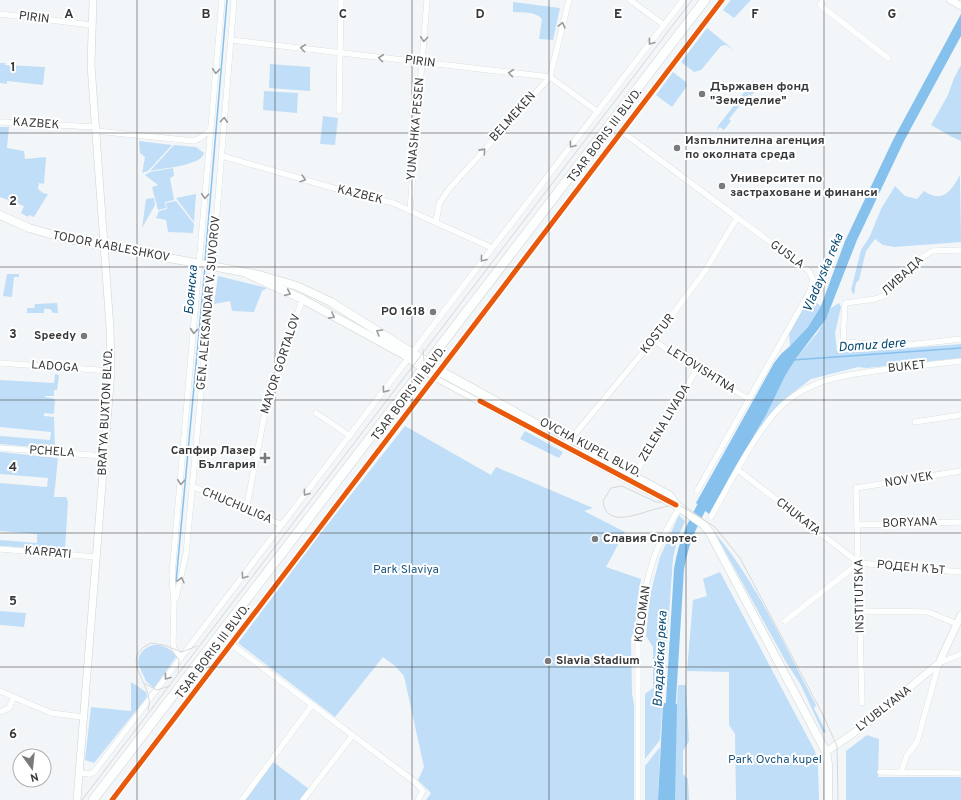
<svg xmlns="http://www.w3.org/2000/svg" width="961" height="800" font-family="Overpass,sans-serif">
  <style>
    .green { fill: #c0def7 }
    .water { fill: #86c1ee }
    .lines { fill: none; stroke-linecap: round; stroke-linejoin: round }
    .stream { stroke: #86c1ee; stroke-width: 1.5 }
    .river { stroke: #86c1ee; stroke-width: 10 }
    .minor-casing { stroke: #d0d2d3; stroke-width: 6 }
    .tertiary-casing { stroke: #d0d2d3; stroke-width: 8 }
    .secondary-casing { stroke: #d0d2d3; stroke-width: 9 }
    .primary-casing { stroke: #d0d2d3; stroke-width: 10 }
    .minor { stroke: #fdfefe; stroke-width: 5.5 }
    .tertiary { stroke: #fdfefe; stroke-width: 7 }
    .secondary { stroke: #fdfefe; stroke-width: 8 }
    .primary { stroke: #fdfefe; stroke-width: 9 }
    .tram { stroke: #d6d7d7; stroke-width: 1 }
    .cycleway-casing { stroke: #fff; stroke-width: 8 }
    .cycleway { stroke: #e8590c; stroke-width: 5 }
    .oneway { stroke: #9a9b9c }
    .grid { fill: none; stroke: #37383a; stroke-width: 1; stroke-opacity: 0.55 }
    .poi-dot { fill: #797a7c; stroke: #fff; stroke-width: 1.5 }
    .labels { text-anchor: middle; dominant-baseline: central; stroke-width: 4; stroke-linejoin: round; paint-order: stroke }
    .street-label { font-size: 12px; fill: #37383a; stroke: #fff }
    .poi-label { font-size: 12px; font-weight: bold; fill: #37383a; stroke: #fff; text-anchor: start }
    .park-label { font-size: 12px; fill: #1d5883; stroke: #fff }
    .water-label { font-size: 13px; font-style: italic; fill: #094a74; stroke: #fff }
    .grid-label { font-size: 13px; text-anchor: middle; font-weight: bold; fill: #37383a; stroke: #fff; stroke-width: 4; stroke-linejoin: round; paint-order: stroke }
  </style>
  <rect width="100%" height="100%" fill="#f3f6f8"/>
  <!-- green -->
  <g class="green">
    <path d="M 731,0 L 751,0 L 734,18 L 723,10 Z"/>
    <path d="M 513,2 L 560,8 L 553,40 L 539,39 L 542,19 C 535,11 523,13 513,12 Z"/>
    <path d="M 707,28 L 734,50 L 726,45 L 721,46 L 701,70 L 694,72 L 681,62 Z"/>
    <path d="M 0,63 L 5,63 L 5,65 L 45,67 L 43,85 L 7,81 L 7,84 L 0,83 Z"/>
    <path d="M 270,64 L 310,67 L 310,91 L 269,88 Z"/>
    <path d="M 961,65 L 961,141 L 952,137 L 931,125 L 948,95 L 954,78 Z"/>
    <path d="M 673,72 L 686,82 L 687,86 L 672,107 L 656,95 Z"/>
    <path d="M 753,81 L 756,83 L 755,91 L 751,96 L 749,94 L 729,119 L 731,121 L 724,130 L 720,127 L 717,130 L 718,126 Z"/>
    <path d="M 264,91 L 298,93 L 297,113 L 263,110 Z"/>
    <path d="M 323,116 L 338,118 L 335,145 L 320,144 Z"/>
    <path d="M 0,127 L 9,127 L 7,148 L 24,151 L 25,159 L 46,157 L 44,184 L 39,183 L 38,189 L 43,193 L 48,194 L 34,217 L 29,215 L 28,217 L 21,213 L 24,206 L 0,197 Z"/>
    <path d="M 139,141 L 172,145 L 148,171 L 142,173 L 145,157 L 140,153 Z"/>
    <path d="M 174,145 L 196,147 L 204,153 C 201,166 163,168 150,171 Z"/>
    <path d="M 173,168 L 174,176 L 170,178 L 174,200 L 165,202 L 166,208 L 158,210 L 152,187 L 158,185 L 145,175 L 150,172 Z"/>
    <path d="M 960,175 L 961,242 L 894,247 L 883,245 L 875,239 L 866,251 L 859,280 L 856,283 L 854,295 L 851,290 L 861,250 L 870,236 L 881,209 L 895,186 L 905,196 L 917,199 L 924,191 C 943,204 951,191 960,175 Z"/>
    <path d="M 196,194 L 194,222 L 176,198 Z"/>
    <path d="M 154,198 L 155,205 L 142,228 L 146,199 Z"/>
    <path d="M 176,201 L 194,224 L 193,233 L 168,232 L 166,220 L 156,218 L 159,211 L 167,209 L 166,203 Z"/>
    <path d="M 7,274 L 19,274 L 19,277 L 14,277 L 12,297 L 3,296 Z"/>
    <path d="M 218,276 L 267,288 L 262,291 L 254,312 L 232,311 L 230,301 L 214,304 Z"/>
    <path d="M 809,298 L 821,306 L 808,327 L 790,346 L 789,333 Z"/>
    <path d="M 57,303 L 58,313 L 53,313 L 50,309 L 44,309 L 44,313 L 27,313 L 27,308 L 34,308 L 35,304 Z"/>
    <path d="M 839,303 L 841,307 L 835,333 L 837,351 L 860,352 L 961,344 L 961,358 L 867,368 L 858,367 L 811,379 L 782,401 L 755,433 L 785,376 L 797,357 L 818,332 L 831,308 Z"/>
    <path d="M 55,374 L 59,375 L 57,390 L 54,390 L 54,396 L 45,396 L 45,397 L 55,399 L 54,414 L 44,413 L 44,416 L 54,417 L 55,449 L 0,444 L 0,436 L 50,440 L 51,432 L 0,427 L 0,380 L 54,383 Z"/>
    <path d="M 405,426 L 491,475 L 496,467 L 593,508 L 584,511 L 625,532 L 606,567 L 641,579 L 637,603 L 635,630 L 631,638 L 632,694 L 634,705 L 634,800 L 426,800 L 431,793 L 418,780 L 424,767 L 404,676 L 395,666 L 383,657 L 335,717 L 238,643 L 320,534 Z"/>
    <path d="M 525,431 L 563,452 L 559,458 L 520,439 Z"/>
    <path d="M 0,452 L 58,458 L 54,497 L 66,497 L 68,501 L 65,550 L 0,546 L 0,540 L 37,543 L 37,534 L 0,531 L 0,483 L 47,487 L 48,478 L 0,474 Z"/>
    <path d="M 679,515 L 685,521 L 678,537 L 673,558 L 660,740 L 645,759 L 645,694 L 653,688 L 653,647 L 646,636 L 650,595 L 660,557 Z"/>
    <path d="M 715,533 C 757,583 785,647 816,705 L 814,708 L 826,732 L 823,733 L 801,685 L 786,662 Z"/>
    <path d="M 720,572 L 815,751 L 818,765 L 819,800 L 736,800 L 735,734 L 729,725 L 729,672 L 687,671 L 693,600 L 707,596 L 703,579 Z"/>
    <path d="M 0,611 L 26,613 L 24,627 L 0,625 Z"/>
    <path d="M 153,645 C 163,644 171,649 176,657 L 154,688 L 146,681 L 138,664 C 138,653 144,648 153,645 Z"/>
    <path d="M 131,682 L 146,692 L 147,697 L 94,763 L 85,760 L 91,707 L 131,711 Z"/>
    <path d="M 678,685 L 686,685 L 689,741 L 683,751 L 683,774 L 688,779 L 689,800 L 675,800 L 675,732 Z"/>
    <path d="M 867,735 L 879,739 L 878,777 L 961,777 L 961,800 L 846,800 L 846,751 Z"/>
    <path d="M 660,747 L 658,800 L 645,800 L 645,766 Z"/>
    <path d="M 272,761 L 309,789 L 300,800 L 244,800 Z"/>
  </g>
  <!-- water -->
  <g class="water">
    <path d="M 961,14 L 961,36 L 904,141 L 857,240 L 826,319 L 797,357 L 785,376 L 767,413 L 709,514 L 696,503 L 774,363 L 781,354 L 790,346 L 808,327 L 821,306 L 845,241 L 894,138 Z"/>
    <path d="M 663,703 L 677,704 L 675,800 L 658,800 Z"/>
  </g>
  <g class="lines">
    <!-- stream -->
    <g class="stream">
      <path d="M 205,261 L 227,0"/>
      <path d="M 793,360 L 961,348"/>
      <path d="M 176,582 L 205,267"/>
    </g>
    <!-- river -->
    <path class="river" d="M 670,716 L 679,569 C 684,539 693,523 707,497"/>
    <!-- minor casing -->
    <g class="minor-casing">
      <g id="minor">
        <path d="M 630,0 L 664,25"/>
        <path d="M 824,0 L 820,5 L 888,58"/>
        <path d="M 0,14 L 92,25"/>
        <path d="M 231,40 L 550,77 L 598,112"/>
        <path d="M 339,111 L 341,0"/>
        <path d="M 0,122 L 96,127"/>
        <path d="M 96,131 L 194,141 L 202,137 L 211,129"/>
        <path d="M 621,131 L 809,271 L 813,280 L 810,291 L 697,491"/>
        <path d="M 222,156 L 347,192 L 393,203 L 492,248"/>
        <path d="M 410,210 L 427,0"/>
        <path d="M 436,223 L 439,204 L 449,189 L 550,77 L 569,0"/>
        <path d="M 961,250 L 932,251 L 915,262 L 883,296 L 875,299 L 845,303 L 843,342 L 886,345 L 917,344 L 961,339"/>
        <path d="M 654,340 L 674,355 L 749,399"/>
        <path d="M 0,363 L 111,371"/>
        <path d="M 316,413 L 350,436"/>
        <path d="M 915,422 L 961,415"/>
        <path d="M 565,446 L 655,338 L 705,271 L 737,218"/>
        <path d="M 0,448 L 104,456"/>
        <path d="M 738,470 L 859,563"/>
        <path d="M 632,479 L 697,369"/>
        <path d="M 192,486 L 282,525"/>
        <path d="M 246,510 L 267,402 L 303,298"/>
        <path d="M 711,517 C 730,483 748,446 773,415 C 803,379 847,374 891,369 C 914,366 938,364 961,361"/>
        <path d="M 858,525 L 961,522"/>
        <path d="M 0,549 L 96,557"/>
        <path d="M 176,598 L 186,554 L 212,274 L 234,0"/>
        <path d="M 859,611 L 928,612 L 957,624"/>
        <path d="M 785,621 L 859,563 L 961,572"/>
        <path d="M 231,644 L 415,782 L 423,791 L 418,800"/>
        <path d="M 181,658 L 174,649 L 173,643 L 174,604 L 172,575 L 222,0"/>
        <path d="M 0,691 L 51,713 L 83,717"/>
        <path d="M 862,703 L 856,488 L 961,471"/>
        <path d="M 0,712 L 9,708 L 14,697"/>
        <path d="M 880,772 L 961,773"/>
        <path d="M 901,772 L 907,755 L 917,742 L 939,663 L 961,654"/>
        <path d="M 79,773 L 90,774 L 94,772 L 457,294 L 683,0"/>
        <path d="M 112,800 L 722,0"/>
        <path d="M 242,800 L 312,705"/>
        <path d="M 303,800 L 352,736"/>
        <path d="M 638,800 L 638,638 C 642,607 646,574 659,545 C 665,532 672,520 679,508"/>
      </g>
    </g>
    <!-- tertiary casing -->
    <g class="tertiary-casing">
      <g id="tertiary">
        <path d="M 950,0 L 961,6"/>
        <path d="M 826,752 L 861,728 L 939,663 L 961,615"/>
        <path d="M 77,800 L 111,371 L 110,328 L 91,65 L 93,0"/>
      </g>
    </g>
    <!-- secondary casing -->
    <g class="secondary-casing">
      <g id="secondary">
        <path d="M 0,215 L 29,228 L 68,239 L 259,275 L 297,286 L 331,302 L 443,372 L 544,428"/>
        <path d="M 248,274 L 302,299 L 403,354 L 434,376 L 676,505 L 704,525 L 710,533 L 826,752 L 828,764 L 828,800"/>
        <path d="M 586,451 L 669,495 L 675,503"/>
      </g>
    </g>
    <!-- primary casing -->
    <g class="primary-casing">
      <path id="primary" d="M 93,800 L 705,0"/>
    </g>
    <!-- minor -->
    <use href="#minor" class="minor"/>
    <!-- tertiary -->
    <use href="#tertiary" class="tertiary"/>
    <!-- secondary -->
    <use href="#secondary" class="secondary"/>
    <!-- primary -->
    <use href="#primary" class="primary"/>
    <!-- tram -->
    <g class="tram">
      <path d="M 423,349 L 424,361 L 432,373 L 688,510 L 715,527 L 740,558 L 822,713 L 837,746 L 838,800"/>
      <path d="M 674,503 L 656,502 L 622,486 L 611,488 L 603,501 C 606,531 643,511 660,508 C 666,506 672,505 679,505"/>
      <path d="M 171,649 L 179,660 L 178,673"/>
      <path d="M 144,683 L 157,690 L 170,686"/>
      <path d="M 148,710 C 157,685 115,660 151,643 L 164,645 L 182,652 L 197,646"/>
      <path d="M 82,800 L 692,0"/>
    </g>
    <!-- cycleway casing -->
    <g class="cycleway-casing">
      <g id="cycleway">
        <path d="M 480,401 L 676,505"/>
        <path d="M 112,800 L 722,0"/>
      </g>
    </g>
    <!-- cycleway -->
    <use href="#cycleway" class="cycleway"/>
  </g>
  <!-- one-way arrows -->
  <defs><path id="oneway-chevron" d="M-2-3.5L2.5 0L-2 3.5" fill="none" stroke-width="1.6" stroke-linecap="round" stroke-linejoin="round"/></defs>
  <g class="oneway">
    <use href="#oneway-chevron" transform="translate(562 25) rotate(-75)"/>
    <use href="#oneway-chevron" transform="translate(424 39) rotate(95)"/>
    <use href="#oneway-chevron" transform="translate(651 42) rotate(127)"/>
    <use href="#oneway-chevron" transform="translate(303 48) rotate(-173)"/>
    <use href="#oneway-chevron" transform="translate(381 58) rotate(-173)"/>
    <use href="#oneway-chevron" transform="translate(216 71) rotate(95)"/>
    <use href="#oneway-chevron" transform="translate(511 73) rotate(-173)"/>
    <use href="#oneway-chevron" transform="translate(224 120) rotate(-86)"/>
    <use href="#oneway-chevron" transform="translate(572 145) rotate(128)"/>
    <use href="#oneway-chevron" transform="translate(483 151) rotate(-48)"/>
    <use href="#oneway-chevron" transform="translate(303 179) rotate(16)"/>
    <use href="#oneway-chevron" transform="translate(205 196) rotate(95)"/>
    <use href="#oneway-chevron" transform="translate(483 259) rotate(128)"/>
    <use href="#oneway-chevron" transform="translate(288 293) rotate(24)"/>
    <use href="#oneway-chevron" transform="translate(332 316) rotate(28)"/>
    <use href="#oneway-chevron" transform="translate(194 331) rotate(95)"/>
    <use href="#oneway-chevron" transform="translate(379 332) rotate(-149)"/>
    <use href="#oneway-chevron" transform="translate(385 390) rotate(127)"/>
    <use href="#oneway-chevron" transform="translate(181 482) rotate(95)"/>
    <use href="#oneway-chevron" transform="translate(306 493) rotate(127)"/>
    <use href="#oneway-chevron" transform="translate(244 576) rotate(127)"/>
    <use href="#oneway-chevron" transform="translate(181 580) rotate(-77)"/>
    <use href="#oneway-chevron" transform="translate(167 677) rotate(127)"/>
  </g>
  <!-- grid -->
  <path class="grid" d="M 137,0 L 137,800M 275,0 L 275,800M 412,0 L 412,800M 549,0 L 549,800M 686,0 L 686,800M 824,0 L 824,800M 0,133 L 961,133M 0,267 L 961,267M 0,400 L 961,400M 0,533 L 961,533M 0,667 L 961,667"/>
  <!-- markers -->
  <g class="poi-dot">
    <circle cx="702" cy="94" r="4"/>
    <circle cx="677" cy="148" r="4"/>
    <circle cx="722" cy="186" r="4"/>
    <circle cx="433" cy="312" r="4"/>
    <circle cx="84" cy="336" r="4"/>
    <path d="M263 452h4v4h4v4h-4v4h-4v-4h-4v-4h4z"/>
    <circle cx="595" cy="539" r="4"/>
    <circle cx="548" cy="661" r="4"/>
  </g>
  <g class="labels">
    <!-- street labels -->
    <g class="street-label">
      <text transform="translate(34 18) rotate(7)">PIRIN</text>
      <text transform="translate(420 62) rotate(7)">PIRIN</text>
      <text transform="translate(513 117) rotate(-48)">BELMEKEN</text>
      <text transform="translate(36 124) rotate(4)">KAZBEK</text>
      <text transform="translate(416 129) rotate(-85)">YUNASHKA PESEN</text>
      <text transform="translate(605 136) rotate(-53)">TSAR BORIS III BLVD.</text>
      <text transform="translate(360 195) rotate(14)">KAZBEK</text>
      <text transform="translate(111 247) rotate(11)">TODOR KABLESHKOV</text>
      <text transform="translate(787 255) rotate(36)">GUSLA</text>
      <text transform="translate(903 276) rotate(-43)">ЛИВАДА</text>
      <text transform="translate(209 303) rotate(-85)">GEN. ALEKSANDAR V. SUVOROV</text>
      <text transform="translate(658 334) rotate(-52)">KOSTUR</text>
      <text transform="translate(281 364) rotate(-72)">MAYOR GORTALOV</text>
      <text transform="translate(55 367) rotate(4)">LADOGA</text>
      <text transform="translate(907 367) rotate(-6)">BUKET</text>
      <text transform="translate(701 370) rotate(32)">LETOVISHTNA</text>
      <text transform="translate(409 394) rotate(-53)">TSAR BORIS III BLVD.</text>
      <text transform="translate(106 412) rotate(-87)">BRATYA BUXTON BLVD.</text>
      <text transform="translate(665 423) rotate(-59)">ZELENA LIVADA</text>
      <text transform="translate(590 448) rotate(28)">OVCHA KUPEL BLVD.</text>
      <text transform="translate(52 452) rotate(4)">PCHELA</text>
      <text transform="translate(909 480) rotate(-9)">NOV VEK</text>
      <text transform="translate(237 506) rotate(23)">CHUCHULIGA</text>
      <text transform="translate(798 517) rotate(38)">CHUKATA</text>
      <text transform="translate(910 523) rotate(-2)">BORYANA</text>
      <text transform="translate(48 553) rotate(5)">KARPATI</text>
      <text transform="translate(911 568) rotate(5)">РОДЕН КЪТ</text>
      <text transform="translate(860 596) rotate(-91)">INSTITUTSKA</text>
      <text transform="translate(643 614) rotate(-82)">KOLOMAN</text>
      <text transform="translate(213 652) rotate(-53)">TSAR BORIS III BLVD.</text>
      <text transform="translate(884 709) rotate(-38)">LYUBLYANA</text>
    </g>
    <!-- poi labels -->
    <g class="poi-label">
      <text x="710" y="87">Държавен фонд<tspan x="710" dy="14">"Земеделие"</tspan></text>
      <text x="685" y="141">Изпълнителна агенция<tspan x="685" dy="14">по околната среда</tspan></text>
      <text x="730" y="179">Университет по<tspan x="730" dy="14">застраховане и финанси</tspan></text>
      <text x="425" y="312" text-anchor="end">PO 1618</text>
      <text x="76" y="336" text-anchor="end">Speedy</text>
      <text x="256" y="451" text-anchor="end">Сапфир Лазер<tspan x="256" dy="14">България</tspan></text>
      <text x="603" y="539">Славия Спортес</text>
      <text x="556" y="661">Slavia Stadium</text>
    </g>
    <!-- park labels -->
    <g class="park-label">
      <text x="406" y="570">Park Slaviya</text>
      <text x="775" y="760">Park Ovcha kupel</text>
    </g>
    <!-- water labels -->
    <g class="water-label">
      <text transform="translate(824 273) rotate(-67)">Vladayska reka</text>
      <text transform="translate(192 290) rotate(-85)">Боянска</text>
      <text transform="translate(872 346) rotate(-4)">Domuz dere</text>
      <text transform="translate(661 659) rotate(-87)">Владайска река</text>
    </g>
  </g>
  <g class="grid-label">
    <text x="69" y="18">A</text>
    <text x="206" y="18">B</text>
    <text x="343" y="18">C</text>
    <text x="480" y="18">D</text>
    <text x="618" y="18">E</text>
    <text x="755" y="18">F</text>
    <text x="892" y="18">G</text>
    <text x="13" y="71">1</text>
    <text x="13" y="205">2</text>
    <text x="13" y="338">3</text>
    <text x="13" y="471">4</text>
    <text x="13" y="605">5</text>
    <text x="13" y="738">6</text>
  </g>
  <!-- north arrow -->
  <g transform="translate(32 768) rotate(165)"><circle r="19" fill="#ffffff" stroke="#afafb0"/>
  <path d="M0-3L7 15L0 10L-7 15Z" fill="#797a7c"/>
  <text y="-6" font-size="11" font-weight="bold" text-anchor="middle" fill="#37383a">N</text>
  </g>
</svg>
